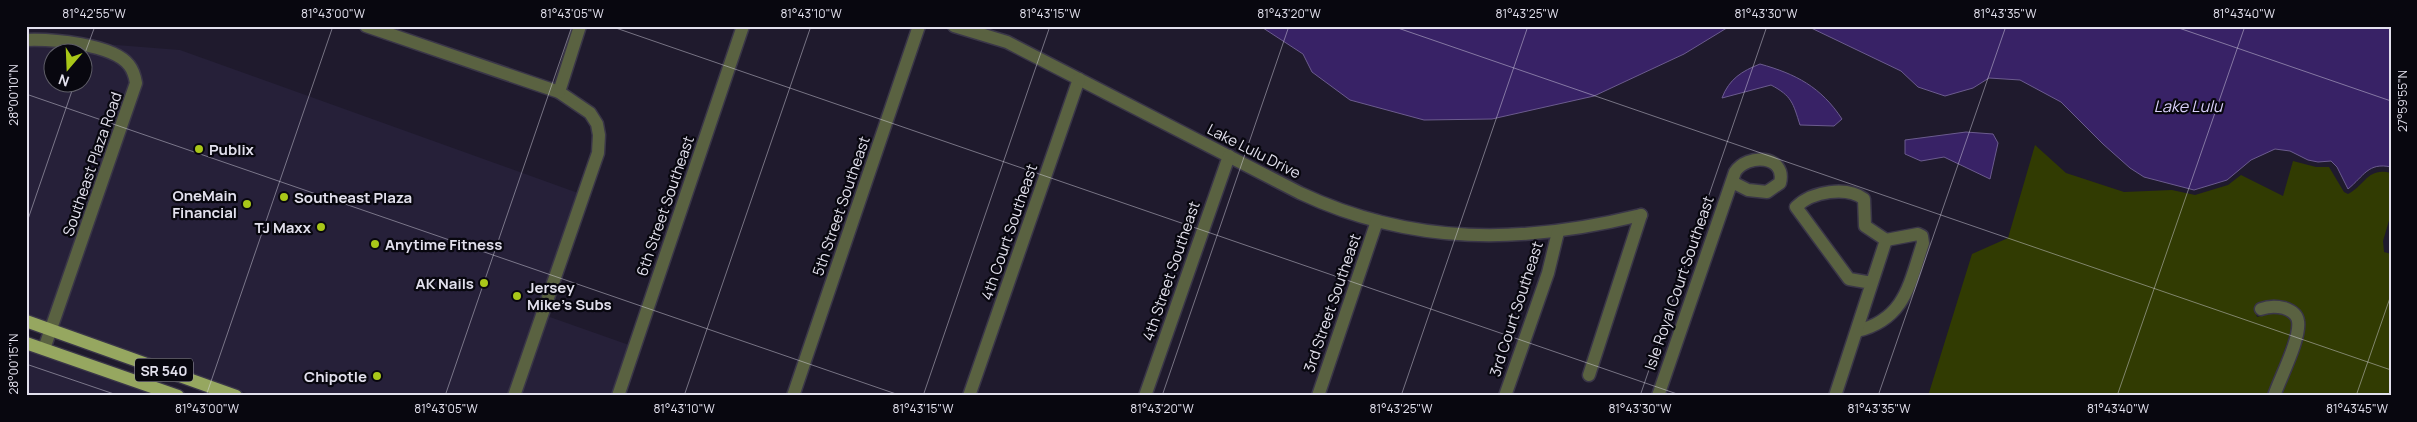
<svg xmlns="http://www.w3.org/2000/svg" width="2417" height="422" font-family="Manrope,sans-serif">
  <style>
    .built { fill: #262039; fill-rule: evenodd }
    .green { fill: #313b02 }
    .water { fill: #382266; stroke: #6b5b8e }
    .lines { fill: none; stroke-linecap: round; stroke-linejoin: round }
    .minor-casing { stroke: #3a3648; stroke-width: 15 }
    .major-casing { stroke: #3a3648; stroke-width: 15 }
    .minor { stroke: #5a6241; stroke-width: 12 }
    .major { stroke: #96a760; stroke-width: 12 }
    .ticks { fill: none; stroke: #e2e0ed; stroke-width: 1; stroke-opacity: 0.45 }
    .poi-dot { fill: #a9c719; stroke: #08070f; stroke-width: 2 }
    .labels { text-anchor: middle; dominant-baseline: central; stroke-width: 4.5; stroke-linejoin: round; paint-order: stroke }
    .shield { fill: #08070f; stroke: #a19faa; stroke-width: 1 }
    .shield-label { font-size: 14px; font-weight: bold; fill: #e2e0ed }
    .poi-label { font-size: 15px; font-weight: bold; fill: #e2e0ed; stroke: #08070f; text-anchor: start }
    .street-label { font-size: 15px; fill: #e2e0ed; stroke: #08070f }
    .water-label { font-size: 16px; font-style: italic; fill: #d9d0fa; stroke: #08070f }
    .neatline { fill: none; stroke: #e2e0ed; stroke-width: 2 }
    .ticks-label { font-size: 12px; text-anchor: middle; fill: #e2e0ed }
  </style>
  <rect width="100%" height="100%" fill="#1f1a2d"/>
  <!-- built -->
  <g class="built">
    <path d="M 104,44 L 180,50 L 578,193 L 508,396 L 255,396 L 59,326 L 142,84 L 140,72 L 134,60 L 126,53 Z"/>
    <path d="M 26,46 L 65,47 L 110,59 L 125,69 L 130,83 L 48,322 L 26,314 ZM 52,52 L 82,52 L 82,82 L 52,82 Z"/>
    <path d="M 547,316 L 629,345 L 612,396 L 520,396 Z"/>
    <path d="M 26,350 L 158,396 L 26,396 Z"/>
  </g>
  <!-- green -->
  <path class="green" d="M 2035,145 L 2066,173 L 2124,192 L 2172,190 L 2195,195 L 2228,185 L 2241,175 L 2283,196 L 2293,161 L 2316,167 L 2329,167 L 2344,192 L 2348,194 C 2366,185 2367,167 2391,173 L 2390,217 L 2383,241 L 2384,252 L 2391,254 L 2391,396 L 2280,396 L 2304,319 C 2297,296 2271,299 2254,306 L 2257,317 C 2269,313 2284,309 2292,322 L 2290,335 L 2268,396 L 1928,396 L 1972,254 L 2008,238 Z"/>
  <!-- water -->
  <g class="water">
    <path d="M 1260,26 L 1730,26 L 1684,54 L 1594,96 L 1492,119 L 1424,120 L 1350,100 L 1312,72 L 1303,54 Z"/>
    <path d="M 1807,26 L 2391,26 L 2391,167 C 2368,162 2364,176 2348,189 L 2337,167 L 2331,161 L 2318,162 L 2308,160 L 2290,151 L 2275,149 L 2251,160 L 2227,180 L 2194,190 L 2144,177 L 2130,168 L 2103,144 L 2061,102 L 2020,80 L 1989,78 L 1973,88 L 1945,96 L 1918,87 L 1901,71 Z"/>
    <path d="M 1760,64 C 1796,74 1821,87 1842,119 L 1834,126 L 1800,125 C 1793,103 1792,96 1771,85 L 1722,98 C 1729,79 1742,71 1760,64 Z"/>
    <path d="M 1966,132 L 1993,134 L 1998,143 L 1990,179 L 1944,157 L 1921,161 L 1905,154 L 1905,140 Z"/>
  </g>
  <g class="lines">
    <!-- minor casing -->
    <g class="minor-casing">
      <g id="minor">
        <path d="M 366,26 L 559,92 L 590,113 L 597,124 L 599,135 L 598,153 L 514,396"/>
        <path d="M 954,26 L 1007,42 L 1300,193 C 1413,246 1523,244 1641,215"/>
        <path d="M 26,40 C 51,39 113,44 129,65 C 133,70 135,77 136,83 L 44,349"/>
        <path d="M 559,92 L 580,26"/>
        <path d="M 2261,309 C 2269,306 2276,306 2284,308 C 2290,310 2297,314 2298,321 C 2301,338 2280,378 2274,396"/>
        <path d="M 1857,331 C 1905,319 1909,285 1923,243 L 1922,236 L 1918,234 L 1886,240"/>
        <path d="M 1589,375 L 1641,215"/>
        <path d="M 618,396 L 743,26"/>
        <path d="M 793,396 L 919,26"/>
        <path d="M 969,396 L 1079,79"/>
        <path d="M 1145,396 L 1229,156"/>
        <path d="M 1318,396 L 1377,221"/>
        <path d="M 1505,396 L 1548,273 L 1558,232"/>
        <path d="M 1658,396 L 1735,172 C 1747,153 1787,155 1780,183 L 1767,192 L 1748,190 L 1732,182"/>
        <path d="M 1835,396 L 1886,240 L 1865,226 L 1864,199 C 1847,186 1812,191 1796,207 L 1849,279 L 1872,283"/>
      </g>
    </g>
    <!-- major casing -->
    <g class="major-casing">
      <g id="major">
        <path d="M 26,321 L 236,396"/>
        <path d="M 26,343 L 178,396"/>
      </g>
    </g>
    <!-- minor -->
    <use href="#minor" class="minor"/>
    <!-- major -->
    <use href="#major" class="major"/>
  </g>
  <!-- ticks -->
  <path class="ticks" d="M 610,26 L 1683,396M 1392,26 L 2391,370M 2173,26 L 2391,101M 82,61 L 95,26M 26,94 L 902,396M 26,225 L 75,82M 26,364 L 120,396M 206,396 L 333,26M 445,396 L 572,26M 684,396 L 811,26M 923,396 L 1050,26M 1162,396 L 1289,26M 1401,396 L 1528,26M 1640,396 L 1767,26M 1878,396 L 2006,26M 2117,396 L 2245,26M 2356,396 L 2391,295"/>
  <!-- markers -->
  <g class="poi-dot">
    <circle cx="199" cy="149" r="5"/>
    <circle cx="284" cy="197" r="5"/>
    <circle cx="247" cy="204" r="5"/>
    <circle cx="321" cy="227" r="5"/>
    <circle cx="375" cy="244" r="5"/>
    <circle cx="484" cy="283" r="5"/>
    <circle cx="517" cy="296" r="5"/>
    <circle cx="377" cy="376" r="5"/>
  </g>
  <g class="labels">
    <!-- shield labels -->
    <rect class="shield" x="135" y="358.5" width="58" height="23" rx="4"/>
    <g class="shield-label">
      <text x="164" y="370">SR 540</text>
    </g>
    <!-- poi labels -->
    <g class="poi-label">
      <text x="209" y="149">Publix</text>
      <text x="237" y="195" text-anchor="end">OneMain<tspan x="237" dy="17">Financial</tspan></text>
      <text x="294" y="197">Southeast Plaza</text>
      <text x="311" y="227" text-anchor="end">TJ Maxx</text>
      <text x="385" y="244">Anytime Fitness</text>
      <text x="474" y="283" text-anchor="end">AK Nails</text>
      <text x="527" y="287">Jersey<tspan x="527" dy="17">Mike's Subs</tspan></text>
      <text x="367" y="376" text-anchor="end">Chipotle</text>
    </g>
    <!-- street labels -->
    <g class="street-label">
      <text transform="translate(1254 151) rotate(27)">Lake Lulu Drive</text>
      <text transform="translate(92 164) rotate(-71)">Southeast Plaza Road</text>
      <text transform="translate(665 206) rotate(-71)">6th Street Southeast</text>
      <text transform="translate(841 206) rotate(-71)">5th Street Southeast</text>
      <text transform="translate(1009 232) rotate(-71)">4th Court Southeast</text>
      <text transform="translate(1171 271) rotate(-71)">4th Street Southeast</text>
      <text transform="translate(1679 283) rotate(-71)">Isle Royal Court Southeast</text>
      <text transform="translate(1332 303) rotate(-71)">3rd Street Southeast</text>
      <text transform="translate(1516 309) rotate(-72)">3rd Court Southeast</text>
    </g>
    <!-- water labels -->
    <g class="water-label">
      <text x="2188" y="106">Lake Lulu</text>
    </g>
  </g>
  <!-- border -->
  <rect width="2417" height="422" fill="none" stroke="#08070f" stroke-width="55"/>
  <!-- north arrow -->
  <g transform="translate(68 68) rotate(199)"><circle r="24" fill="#08070f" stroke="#5f5e68"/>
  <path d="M0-4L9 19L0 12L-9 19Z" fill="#a9c719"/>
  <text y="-8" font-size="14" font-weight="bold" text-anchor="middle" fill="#e2e0ed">N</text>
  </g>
  <rect x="28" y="28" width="2362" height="366" class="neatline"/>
  <g class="ticks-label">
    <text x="94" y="18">81°42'55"W</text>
    <text x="333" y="18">81°43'00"W</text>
    <text x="572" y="18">81°43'05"W</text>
    <text x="811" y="18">81°43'10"W</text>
    <text x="1050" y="18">81°43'15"W</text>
    <text x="1289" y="18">81°43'20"W</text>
    <text x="1527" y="18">81°43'25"W</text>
    <text x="1766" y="18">81°43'30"W</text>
    <text x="2005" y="18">81°43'35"W</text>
    <text x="2244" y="18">81°43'40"W</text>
    <text transform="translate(14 95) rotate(-90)" y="4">28°00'10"N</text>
    <text transform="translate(2403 101) rotate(-90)" y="4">27°59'55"N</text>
    <text transform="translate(14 364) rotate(-90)" y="4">28°00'15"N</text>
    <text x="207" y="413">81°43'00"W</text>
    <text x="446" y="413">81°43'05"W</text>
    <text x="684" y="413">81°43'10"W</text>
    <text x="923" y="413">81°43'15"W</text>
    <text x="1162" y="413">81°43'20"W</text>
    <text x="1401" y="413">81°43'25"W</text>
    <text x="1640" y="413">81°43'30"W</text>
    <text x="1879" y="413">81°43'35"W</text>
    <text x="2118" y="413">81°43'40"W</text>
    <text x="2357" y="413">81°43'45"W</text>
  </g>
</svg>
